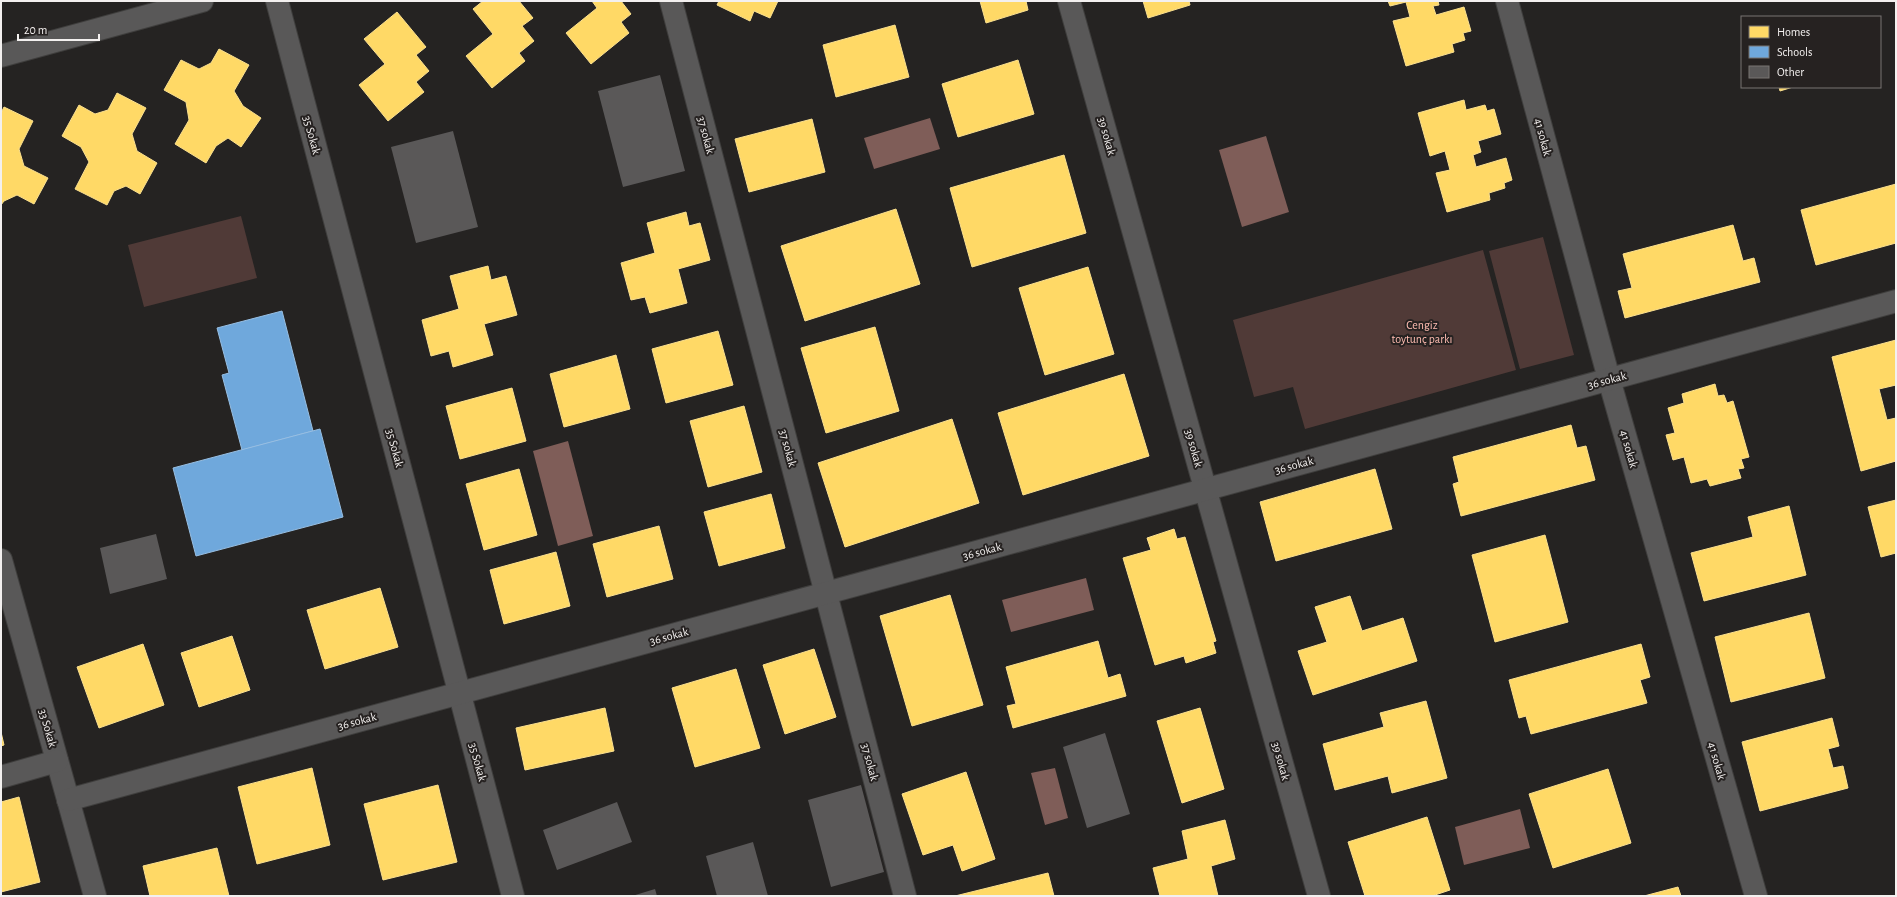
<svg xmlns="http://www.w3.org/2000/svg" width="1897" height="897" font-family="'Alegreya Sans',sans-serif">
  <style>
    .green { fill: #503a37 }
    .water { fill: #7f5d58 }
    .homes { fill: #ffd966; stroke: #fbe08f }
    .schools { fill: #6fa8dc; stroke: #97bee2 }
    .building { fill: #5a5858 }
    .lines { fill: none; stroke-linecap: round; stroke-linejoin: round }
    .street-casing { stroke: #3f3e3d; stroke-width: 24 }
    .street { stroke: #595858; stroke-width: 22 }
    .labels { text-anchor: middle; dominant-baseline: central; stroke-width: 4; stroke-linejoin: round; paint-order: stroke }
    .street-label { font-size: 12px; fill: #f3f0ef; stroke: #262221 }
    .park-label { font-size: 12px; fill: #febcb1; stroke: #262221 }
  </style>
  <rect width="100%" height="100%" fill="#252322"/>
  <!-- green -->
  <g class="green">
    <path d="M 241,216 L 257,278 L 144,307 L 128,245 Z"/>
    <path d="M 1543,237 L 1574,355 L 1520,369 L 1489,251 Z"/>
    <path d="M 1483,250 L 1516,370 L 1305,429 L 1293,387 L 1254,397 L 1233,320 Z"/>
  </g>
  <!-- water -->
  <g class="water">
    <path d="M 930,118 L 940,149 L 874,169 L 864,138 Z"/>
    <path d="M 1266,136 L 1289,212 L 1242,227 L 1219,150 Z"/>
    <path d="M 568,441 L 593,536 L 558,546 L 533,451 Z"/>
    <path d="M 1086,578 L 1094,610 L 1011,632 L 1002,600 Z"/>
    <path d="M 1055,768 L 1068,818 L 1045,825 L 1031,773 Z"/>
    <path d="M 1520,809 L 1530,848 L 1464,865 L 1455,827 Z"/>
  </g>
  <!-- homes -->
  <g class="homes">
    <path d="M 483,1 L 519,1 L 533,18 L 522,26 L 534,41 L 519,53 L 525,61 L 492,88 L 466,56 L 493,34 L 473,9 Z"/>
    <path d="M 592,1 L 621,1 L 631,14 L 621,22 L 629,33 L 591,64 L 566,33 L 597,8 Z"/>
    <path d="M 719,1 L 778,1 L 770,18 L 754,11 L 750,21 L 717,5 Z"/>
    <path d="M 980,1 L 1026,1 L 1028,10 L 986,23 Z"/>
    <path d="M 1143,1 L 1189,1 L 1190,5 L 1148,18 Z"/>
    <path d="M 1388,1 L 1438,1 L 1439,5 L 1433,6 L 1436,15 L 1464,7 L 1471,31 L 1463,33 L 1465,40 L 1452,44 L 1454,52 L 1406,66 L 1393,21 L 1410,17 L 1406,2 L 1390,6 Z"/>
    <path d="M 397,12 L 426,47 L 416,55 L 429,71 L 416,82 L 424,92 L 388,121 L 359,85 L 385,64 L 364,39 Z"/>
    <path d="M 895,25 L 909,77 L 836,97 L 823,45 Z"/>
    <path d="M 219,49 L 249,65 L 234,91 L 243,106 L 261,118 L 241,147 L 228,138 L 216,146 L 206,163 L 175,144 L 189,120 L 186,102 L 164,90 L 181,60 L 199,69 L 211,63 Z"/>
    <path d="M 1018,60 L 1034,114 L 958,137 L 942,84 Z"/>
    <path d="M 1779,87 L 1793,87 L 1780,91 Z"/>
    <path d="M 117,93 L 146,108 L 132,134 L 137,151 L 157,163 L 140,194 L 126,186 L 114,191 L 107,205 L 75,189 L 89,162 L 81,147 L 62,136 L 79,105 L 95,114 L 108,110 Z"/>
    <path d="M 1464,100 L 1466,110 L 1485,105 L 1487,111 L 1494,109 L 1501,134 L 1478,141 L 1481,152 L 1473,155 L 1476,167 L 1506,158 L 1512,180 L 1504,183 L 1505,188 L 1489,193 L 1490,200 L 1447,212 L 1436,173 L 1450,170 L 1445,151 L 1430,156 L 1418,113 Z"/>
    <path d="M 4,107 L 33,121 L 19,149 L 24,166 L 48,178 L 34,204 L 17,195 L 4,201 L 1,205 L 1,113 Z"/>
    <path d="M 812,119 L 825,172 L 749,192 L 735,139 Z"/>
    <path d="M 1064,155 L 1086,233 L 972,267 L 950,188 Z"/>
    <path d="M 1896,184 L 1896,243 L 1816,265 L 1801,210 Z"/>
    <path d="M 896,209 L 920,284 L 805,321 L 781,246 Z"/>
    <path d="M 686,212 L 689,226 L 700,223 L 710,260 L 678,269 L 687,303 L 650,313 L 645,297 L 631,300 L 621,263 L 655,253 L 647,223 Z"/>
    <path d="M 1733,225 L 1743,261 L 1754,258 L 1760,282 L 1625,318 L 1618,291 L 1632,288 L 1623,254 Z"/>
    <path d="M 488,266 L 491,280 L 506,276 L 517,315 L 484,324 L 493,355 L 453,367 L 449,351 L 431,356 L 422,320 L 459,309 L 450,276 Z"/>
    <path d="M 1088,267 L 1114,354 L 1045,375 L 1019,288 Z"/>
    <path d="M 875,327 L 899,411 L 826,433 L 801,348 Z"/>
    <path d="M 718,331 L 733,385 L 666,403 L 652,349 Z"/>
    <path d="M 1896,340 L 1896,385 L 1879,389 L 1887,420 L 1896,418 L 1896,461 L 1861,471 L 1832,357 Z"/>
    <path d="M 616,355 L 630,409 L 564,427 L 550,374 Z"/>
    <path d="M 1124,374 L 1149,456 L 1023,495 L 998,413 Z"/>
    <path d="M 1715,384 L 1718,396 L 1724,395 L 1727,403 L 1733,401 L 1749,457 L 1741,459 L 1744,468 L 1738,469 L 1741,478 L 1710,486 L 1707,479 L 1691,483 L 1684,457 L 1673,460 L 1666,435 L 1675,433 L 1668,408 L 1684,403 L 1682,394 Z"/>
    <path d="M 512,388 L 526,441 L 460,459 L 446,406 Z"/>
    <path d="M 744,406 L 762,472 L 708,487 L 690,421 Z"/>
    <path d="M 952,419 L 979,503 L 845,547 L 818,463 Z"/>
    <path d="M 1571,425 L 1577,448 L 1586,446 L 1595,480 L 1461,516 L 1453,484 L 1459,482 L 1453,457 Z"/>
    <path d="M 519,469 L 537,535 L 484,550 L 466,484 Z"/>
    <path d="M 1375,469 L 1392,529 L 1276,561 L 1260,502 Z"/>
    <path d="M 771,494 L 785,548 L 719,566 L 704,512 Z"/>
    <path d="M 1896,500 L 1896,553 L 1881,557 L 1868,507 Z"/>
    <path d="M 1789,506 L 1806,575 L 1704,601 L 1691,553 L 1753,537 L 1748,517 Z"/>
    <path d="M 659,526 L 673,579 L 607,597 L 593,544 Z"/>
    <path d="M 1174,529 L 1177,539 L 1185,537 L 1216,641 L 1213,642 L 1216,653 L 1186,663 L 1184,656 L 1155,665 L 1123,558 L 1151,550 L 1147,538 Z"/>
    <path d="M 1545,535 L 1568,622 L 1495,642 L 1472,555 Z"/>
    <path d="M 556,552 L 570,606 L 504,624 L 490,570 Z"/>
    <path d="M 380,588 L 398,647 L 325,669 L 307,610 Z"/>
    <path d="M 950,595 L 983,705 L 912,726 L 880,616 Z"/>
    <path d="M 1350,596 L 1362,631 L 1403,618 L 1417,661 L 1313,695 L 1298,651 L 1327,642 L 1315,607 Z"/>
    <path d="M 1809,613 L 1825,678 L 1731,702 L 1715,637 Z"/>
    <path d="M 232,636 L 250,690 L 199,707 L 181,653 Z"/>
    <path d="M 1098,641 L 1108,678 L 1120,674 L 1126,696 L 1013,728 L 1007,706 L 1016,704 L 1006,667 Z"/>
    <path d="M 143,644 L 164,705 L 99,728 L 77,667 Z"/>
    <path d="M 1641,644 L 1650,677 L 1640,680 L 1647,703 L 1531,734 L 1526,716 L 1519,718 L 1509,680 Z"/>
    <path d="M 814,649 L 836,717 L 785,734 L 763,665 Z"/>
    <path d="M 736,669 L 760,748 L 695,767 L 672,688 Z"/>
    <path d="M 1426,701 L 1447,778 L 1392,793 L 1388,776 L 1335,790 L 1323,744 L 1384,727 L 1380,713 Z"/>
    <path d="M 605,708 L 614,751 L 525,770 L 516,728 Z"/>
    <path d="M 1200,708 L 1224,789 L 1182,803 L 1157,721 Z"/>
    <path d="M 1832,718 L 1839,746 L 1828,749 L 1833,768 L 1843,766 L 1848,788 L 1760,811 L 1742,742 Z"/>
    <path d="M 1,732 L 4,745 L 1,746 Z"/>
    <path d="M 312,768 L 330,845 L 257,864 L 238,787 Z"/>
    <path d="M 1608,769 L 1631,843 L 1553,868 L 1529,794 Z"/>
    <path d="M 966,772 L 995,859 L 962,871 L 953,845 L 923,855 L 902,794 Z"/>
    <path d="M 438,785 L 457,862 L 383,880 L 364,804 Z"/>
    <path d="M 19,797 L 40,882 L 1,892 L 1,802 Z"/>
    <path d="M 1427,817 L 1450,890 L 1432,896 L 1365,896 L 1348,842 Z"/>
    <path d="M 1225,820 L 1235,859 L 1211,866 L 1218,896 L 1160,896 L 1153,868 L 1188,859 L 1182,831 Z"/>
    <path d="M 217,848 L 229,896 L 150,896 L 143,866 Z"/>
    <path d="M 1048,873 L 1054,896 L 955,896 Z"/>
    <path d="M 1678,887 L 1681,896 L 1644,896 Z"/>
  </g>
  <!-- schools -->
  <g class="schools">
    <path d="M 282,311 L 313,431 L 242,450 L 222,375 L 229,373 L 217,328 Z"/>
    <path d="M 320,429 L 343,517 L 196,556 L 173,468 Z"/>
  </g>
  <!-- building -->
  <g class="building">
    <path d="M 660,75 L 685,171 L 623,187 L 598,91 Z"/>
    <path d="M 453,131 L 478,227 L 416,243 L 391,147 Z"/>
    <path d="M 156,534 L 167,579 L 110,594 L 100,548 Z"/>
    <path d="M 1105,733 L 1130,814 L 1087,828 L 1063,747 Z"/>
    <path d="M 861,785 L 884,872 L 831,887 L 808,800 Z"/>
    <path d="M 617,802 L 632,842 L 557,870 L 543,830 Z"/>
    <path d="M 753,842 L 768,896 L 717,896 L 706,856 Z"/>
    <path d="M 655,889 L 657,896 L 632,896 Z"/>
  </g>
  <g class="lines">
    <!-- street casing -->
    <g class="street-casing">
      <g id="street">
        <path d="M 277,1 L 513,896"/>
        <path d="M 671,1 L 905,896"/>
        <path d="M 1069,1 L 1319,896"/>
        <path d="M 1507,1 L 1609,379 L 1756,896"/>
        <path d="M 1,56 L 202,1"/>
        <path d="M 1,560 L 95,896"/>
        <path d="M 1,777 L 57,761"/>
        <path d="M 68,800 L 1896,301"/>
      </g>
    </g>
    <!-- street -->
    <use href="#street" class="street"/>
  </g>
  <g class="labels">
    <!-- street labels -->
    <g class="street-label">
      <text transform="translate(312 135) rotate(75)">35 Sokak</text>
      <text transform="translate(706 135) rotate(75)">37 sokak</text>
      <text transform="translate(1107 136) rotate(74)">39 sokak</text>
      <text transform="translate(1543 137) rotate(75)">41 sokak</text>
      <text transform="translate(1607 380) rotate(-15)">36 sokak</text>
      <text transform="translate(395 448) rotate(75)">35 Sokak</text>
      <text transform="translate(788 448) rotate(75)">37 sokak</text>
      <text transform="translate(1194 448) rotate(74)">39 sokak</text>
      <text transform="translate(1629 449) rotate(74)">41 sokak</text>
      <text transform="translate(1294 465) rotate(-15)">36 sokak</text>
      <text transform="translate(982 551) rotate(-15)">36 sokak</text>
      <text transform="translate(669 636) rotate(-15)">36 sokak</text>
      <text transform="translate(357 721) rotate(-15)">36 sokak</text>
      <text transform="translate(48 728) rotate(74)">33 Sokak</text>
      <text transform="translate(1281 761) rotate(74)">39 sokak</text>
      <text transform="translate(1717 761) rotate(74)">41 sokak</text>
      <text transform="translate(478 762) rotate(75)">35 Sokak</text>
      <text transform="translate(870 762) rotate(75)">37 sokak</text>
    </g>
    <!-- park labels -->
    <g class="park-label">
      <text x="1422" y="325">Cengiz<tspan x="1422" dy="14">toytunç parkı</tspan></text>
    </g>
  </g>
  <!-- border -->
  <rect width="1897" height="897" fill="none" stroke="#f3f0ef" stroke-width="4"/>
  <!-- legend -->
  <rect x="1741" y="16" width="140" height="72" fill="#262221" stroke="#787473"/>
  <rect x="1749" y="26" width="20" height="12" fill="#ffd966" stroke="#787473"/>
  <text x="1777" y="36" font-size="12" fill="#f3f0ef">Homes</text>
  <rect x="1749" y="46" width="20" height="12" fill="#6fa8dc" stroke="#787473"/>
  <text x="1777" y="56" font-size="12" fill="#f3f0ef">Schools</text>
  <rect x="1749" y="66" width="20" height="12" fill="#5a5858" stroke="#787473"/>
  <text x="1777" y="76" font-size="12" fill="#f3f0ef">Other</text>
  <!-- scale -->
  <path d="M18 34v6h81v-6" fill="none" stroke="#f3f0ef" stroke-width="2"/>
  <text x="24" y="34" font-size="12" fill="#f3f0ef" stroke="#262221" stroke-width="3" paint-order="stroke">20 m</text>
</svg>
